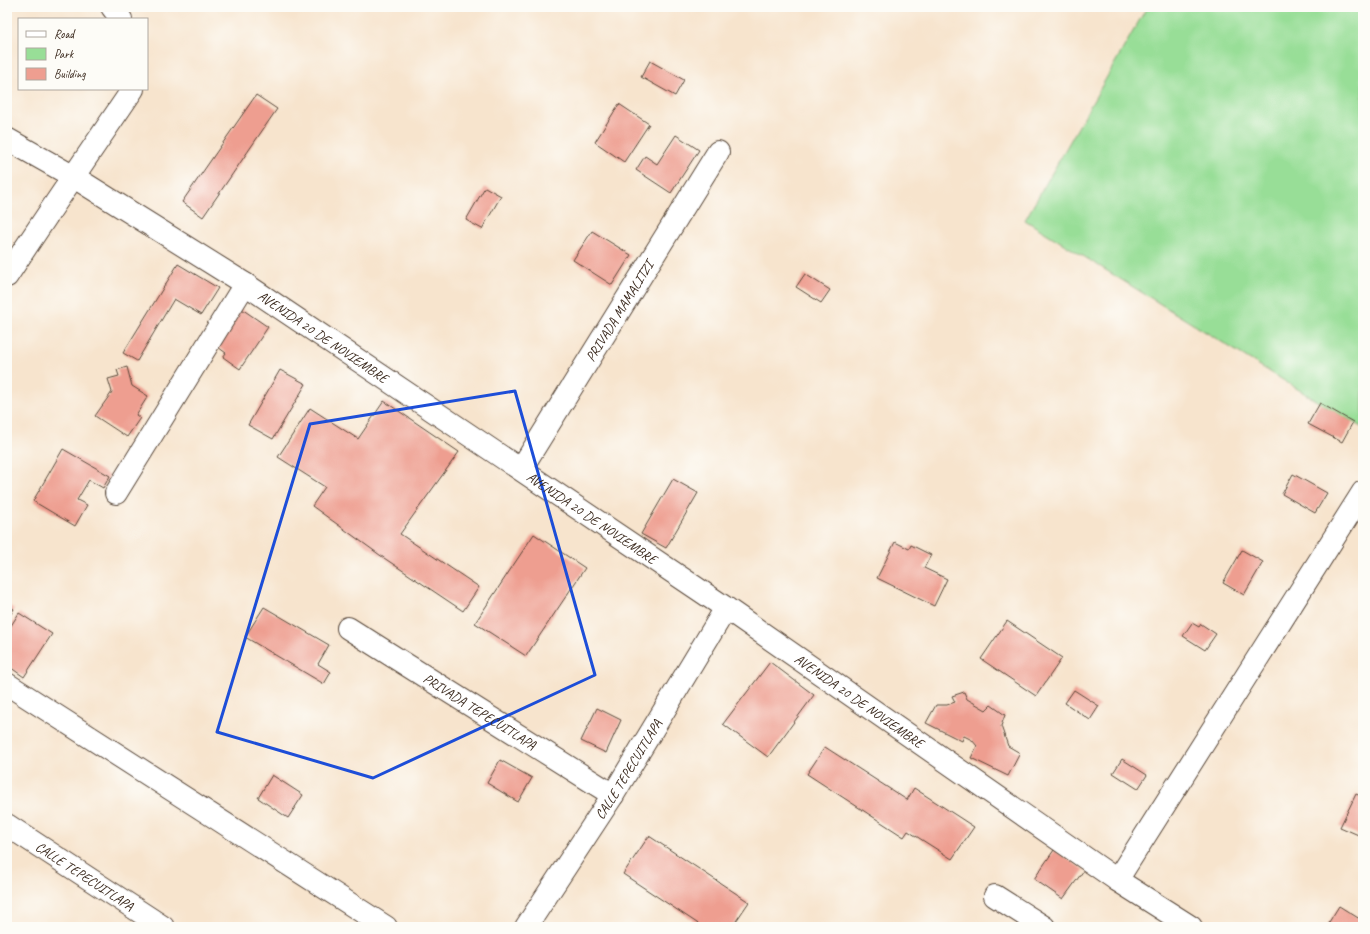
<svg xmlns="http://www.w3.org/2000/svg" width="1370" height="934" font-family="Caveat,sans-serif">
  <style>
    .green { fill: #98de97; stroke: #6a845a }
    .building { fill: #ee9e90 }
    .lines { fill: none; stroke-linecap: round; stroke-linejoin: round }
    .street-casing { stroke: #574638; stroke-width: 24 }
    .street { stroke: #fff; stroke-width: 22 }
    .marked { fill: none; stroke: #1d4ed8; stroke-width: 3; stroke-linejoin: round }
    .labels { text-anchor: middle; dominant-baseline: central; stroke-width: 3; stroke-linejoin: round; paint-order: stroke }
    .street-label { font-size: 14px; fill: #3b2a1e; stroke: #fdfcf7 }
  </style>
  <rect width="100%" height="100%" fill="#fdfcf7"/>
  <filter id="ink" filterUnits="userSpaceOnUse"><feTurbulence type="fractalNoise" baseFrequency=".025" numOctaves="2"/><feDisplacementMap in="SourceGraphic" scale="8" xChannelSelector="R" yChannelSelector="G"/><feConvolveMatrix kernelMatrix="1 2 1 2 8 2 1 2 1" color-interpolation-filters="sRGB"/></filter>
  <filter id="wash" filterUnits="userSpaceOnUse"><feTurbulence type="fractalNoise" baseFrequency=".012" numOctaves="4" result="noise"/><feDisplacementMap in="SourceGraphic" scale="16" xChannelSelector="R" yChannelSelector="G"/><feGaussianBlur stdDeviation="0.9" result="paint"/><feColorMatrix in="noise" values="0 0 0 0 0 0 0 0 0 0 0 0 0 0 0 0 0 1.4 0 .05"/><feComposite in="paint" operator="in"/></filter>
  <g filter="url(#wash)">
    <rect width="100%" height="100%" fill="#f7e4cd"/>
    <!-- green -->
    <path class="green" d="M 1147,7 L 1363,7 L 1363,428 L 1320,403 L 1025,220 Z"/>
    <g id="blocks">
      <!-- building -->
      <g class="building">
        <path d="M 650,61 L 684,80 L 675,96 L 641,77 Z"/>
        <path d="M 256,95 L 277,109 L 203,217 L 182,202 Z"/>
        <path d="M 619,104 L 649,124 L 624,162 L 595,142 Z"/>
        <path d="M 676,135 L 699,150 L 671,193 L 636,170 L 645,156 L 657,164 Z"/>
        <path d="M 485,187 L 501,196 L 482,229 L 466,220 Z"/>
        <path d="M 592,231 L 631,255 L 612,285 L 573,260 Z"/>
        <path d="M 178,264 L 218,288 L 201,315 L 174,299 L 137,361 L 123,353 Z"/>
        <path d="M 805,274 L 830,290 L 821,303 L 796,287 Z"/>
        <path d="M 236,305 L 268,327 L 240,369 L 223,357 L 226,353 L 211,342 Z"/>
        <path d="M 127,367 L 132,386 L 148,396 L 136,415 L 140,418 L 127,437 L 95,416 L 112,392 L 108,379 L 119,376 L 117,370 Z"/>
        <path d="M 280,370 L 306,384 L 273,439 L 248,425 Z"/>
        <path d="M 384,401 L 459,452 L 400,534 L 479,587 L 463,611 L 384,558 L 312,506 L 325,487 L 278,457 L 310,408 L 358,439 Z"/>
        <path d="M 1320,403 L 1353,422 L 1342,442 L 1308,424 Z"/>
        <path d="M 63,449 L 110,476 L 103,488 L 89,480 L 77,500 L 87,505 L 75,526 L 33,501 Z"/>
        <path d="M 1293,474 L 1327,493 L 1315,513 L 1282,494 Z"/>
        <path d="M 673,479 L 698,493 L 666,548 L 641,534 Z"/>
        <path d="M 534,534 L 585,568 L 526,656 L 475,623 Z"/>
        <path d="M 895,542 L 909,549 L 911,545 L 931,555 L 924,568 L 947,579 L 934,606 L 877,578 Z"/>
        <path d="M 1242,550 L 1263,562 L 1244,595 L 1223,583 Z"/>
        <path d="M 7,604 L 14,609 L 7,620 Z"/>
        <path d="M 264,607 L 329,645 L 318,664 L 331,672 L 324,684 L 245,637 Z"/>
        <path d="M 19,613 L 52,634 L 24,677 L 7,665 L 7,632 Z"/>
        <path d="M 1007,621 L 1062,658 L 1036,696 L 981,659 Z"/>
        <path d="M 1192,623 L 1199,627 L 1201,624 L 1216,634 L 1205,650 L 1183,636 Z"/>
        <path d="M 770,662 L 814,695 L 768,757 L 723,724 Z"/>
        <path d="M 1074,690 L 1099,706 L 1090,720 L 1065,703 Z"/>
        <path d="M 964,692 L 967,699 L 986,710 L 991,705 L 1005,715 L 1001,726 L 1008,746 L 1020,753 L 1008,776 L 971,758 L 977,746 L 972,740 L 964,736 L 962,741 L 926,723 L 936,705 L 947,705 L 955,702 L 952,696 Z"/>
        <path d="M 597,708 L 621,720 L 606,753 L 581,741 Z"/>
        <path d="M 825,747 L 907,800 L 914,788 L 974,827 L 952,859 L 908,831 L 904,837 L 807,774 Z"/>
        <path d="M 1122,759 L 1147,775 L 1138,789 L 1113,773 Z"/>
        <path d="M 500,760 L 532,778 L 518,802 L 487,783 Z"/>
        <path d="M 272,775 L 303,795 L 288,818 L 258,798 Z"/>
        <path d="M 1356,794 L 1363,797 L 1363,837 L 1340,827 Z"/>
        <path d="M 649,836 L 749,902 L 732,927 L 703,927 L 623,874 Z"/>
        <path d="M 1054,850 L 1084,870 L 1063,899 L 1034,879 Z"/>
        <path d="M 1339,906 L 1363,921 L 1363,927 L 1326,927 Z"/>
      </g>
    </g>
  </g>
  <g filter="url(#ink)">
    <use href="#blocks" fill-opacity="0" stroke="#574638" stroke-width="1"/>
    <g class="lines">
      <!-- street casing -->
      <g class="street-casing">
        <g id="street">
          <path d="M 112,7 L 121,19"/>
          <path id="s1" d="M 7,139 L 74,177 L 245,284 L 726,608 L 1117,880 L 1191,927"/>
          <path d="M 7,276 C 48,213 91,151 133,89"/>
          <path id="s2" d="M 521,469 L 718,152"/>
          <path d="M 116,493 L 245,284"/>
          <path id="s3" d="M 348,628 L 613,795"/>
          <path d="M 7,684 L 386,927"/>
          <path id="s4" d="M 7,825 L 163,927"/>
          <path d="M 1117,880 L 1363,492"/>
          <path d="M 995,896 L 1044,927"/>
          <path id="s5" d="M 526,927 L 613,795 L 726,608"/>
        </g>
      </g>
      <!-- street -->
      <use href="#street" class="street"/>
    </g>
  </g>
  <!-- marked area -->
  <path class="marked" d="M 515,391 L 595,675 L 373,778 L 217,732 L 310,424 Z"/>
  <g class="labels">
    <!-- street labels -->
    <g class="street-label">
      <text stroke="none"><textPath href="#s2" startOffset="186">PRIVADA MAMALITZI</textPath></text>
      <text stroke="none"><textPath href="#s1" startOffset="373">AVENIDA 20 DE NOVIEMBRE</textPath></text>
      <text stroke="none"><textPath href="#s1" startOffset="697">AVENIDA 20 DE NOVIEMBRE</textPath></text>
      <text stroke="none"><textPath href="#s1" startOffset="1021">AVENIDA 20 DE NOVIEMBRE</textPath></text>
      <text stroke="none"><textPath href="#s3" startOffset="156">PRIVADA TEPECUITLAPA</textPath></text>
      <text stroke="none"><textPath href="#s5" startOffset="188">CALLE TEPECUITLAPA</textPath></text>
      <text stroke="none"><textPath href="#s4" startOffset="93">CALLE TEPECUITLAPA</textPath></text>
    </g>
  </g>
  <!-- margin -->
  <rect width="1370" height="934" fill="none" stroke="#fdfcf7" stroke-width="24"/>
  <!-- legend -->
  <rect x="18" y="18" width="130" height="72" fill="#fdfcf7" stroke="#afa8a0"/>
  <rect x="26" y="31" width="20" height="6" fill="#ffffff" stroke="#afa8a0"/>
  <text x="54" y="38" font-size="12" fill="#3b2a1e">Road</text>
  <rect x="26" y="48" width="20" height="12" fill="#98de97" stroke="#afa8a0"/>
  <text x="54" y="58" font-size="12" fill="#3b2a1e">Park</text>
  <rect x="26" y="68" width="20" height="12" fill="#ee9e90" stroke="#afa8a0"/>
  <text x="54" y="78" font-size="12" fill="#3b2a1e">Building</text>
</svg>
